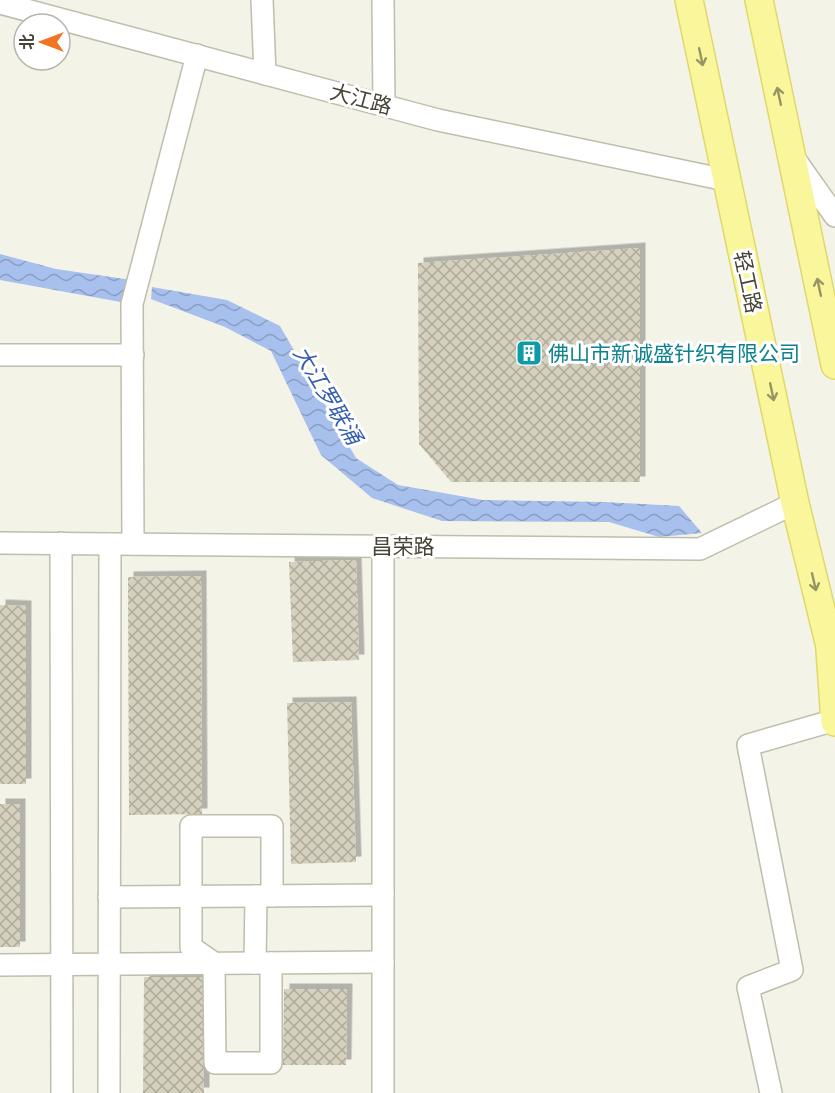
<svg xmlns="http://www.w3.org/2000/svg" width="835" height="1093" font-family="Raleway,'Noto Sans SC',sans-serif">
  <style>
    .water { fill: url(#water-waves) }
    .building { fill: url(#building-cross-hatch); filter: url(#shadow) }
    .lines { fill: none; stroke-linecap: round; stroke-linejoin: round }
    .minor-casing { stroke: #bfbdab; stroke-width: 24 }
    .major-casing { stroke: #dfd96b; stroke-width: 30 }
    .minor { stroke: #fff; stroke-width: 21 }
    .major { stroke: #faf69b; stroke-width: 27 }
    .oneway { stroke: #989564 }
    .labels { text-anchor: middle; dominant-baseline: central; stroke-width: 6; stroke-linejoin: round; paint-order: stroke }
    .street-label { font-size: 21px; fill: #474537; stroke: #fff }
    .culture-label { font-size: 21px; fill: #0d838f; stroke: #fff; text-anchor: start }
    .water-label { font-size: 22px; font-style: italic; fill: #345daf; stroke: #fff }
  </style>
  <defs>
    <pattern id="water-waves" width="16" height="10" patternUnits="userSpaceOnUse" patternTransform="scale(1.5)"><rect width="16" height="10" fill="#a7c0ee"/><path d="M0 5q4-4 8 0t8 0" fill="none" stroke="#8a9ec2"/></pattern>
    <pattern id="building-cross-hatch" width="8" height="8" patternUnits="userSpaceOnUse" patternTransform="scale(1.5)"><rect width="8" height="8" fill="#d5d1be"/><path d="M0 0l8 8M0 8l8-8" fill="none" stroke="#afab9b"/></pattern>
    <filter id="shadow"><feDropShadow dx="5.5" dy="-5.5" stdDeviation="0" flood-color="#0004"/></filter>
  </defs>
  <rect width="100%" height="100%" fill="#f4f3e8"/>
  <!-- water -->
  <g class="water">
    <path d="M 0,254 L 56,269 L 132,280 L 126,303 L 0,280 Z"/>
    <path d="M 152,287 L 227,300 L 280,326 L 356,458 L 398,485 L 483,500 L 605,502 L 679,506 L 702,533 L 659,537 L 609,522 L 442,521 L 372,498 L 321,455 L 271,351 L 225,327 L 151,299 Z"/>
  </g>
  <!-- building -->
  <g class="building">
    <path d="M 640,248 L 640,482 L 451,482 L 419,444 L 418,263 Z"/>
    <path d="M 356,560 L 359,660 L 293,662 L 289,562 Z"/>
    <path d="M 201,576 L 202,814 L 129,815 L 128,577 Z"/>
    <path d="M 0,605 L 26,606 L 26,784 L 0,784 Z"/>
    <path d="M 351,702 L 356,862 L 291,864 L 287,703 Z"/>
    <rect x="0" y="804" width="20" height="143"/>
    <path d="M 144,977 L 204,977 L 204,1093 L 143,1093 Z"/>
    <path d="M 284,989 L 347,989 L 346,1065 L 283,1065 Z"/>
  </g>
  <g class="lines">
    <!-- minor casing -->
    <g class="minor-casing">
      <g id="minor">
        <path d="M 262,0 L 265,74"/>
        <path d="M 383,0 L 384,105"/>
        <path d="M 0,3 L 438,120 L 726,180"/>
        <path d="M 794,158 L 835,216"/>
        <path d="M 0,355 L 133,355"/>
        <path d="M 0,543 L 700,549 L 795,503"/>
        <path d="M 61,543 L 62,1093"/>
        <path d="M 133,544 L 132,304 L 197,55"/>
        <path d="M 383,546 L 383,1093"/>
        <path d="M 109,897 L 383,895"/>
        <path d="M 255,963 L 256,896"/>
        <path d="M 271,963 L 271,1063 L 215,1063 L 214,963 L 191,947 L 191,826 L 272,826 L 272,896"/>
        <path d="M 0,965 L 383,962"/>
        <path d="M 109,1093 L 110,544"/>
        <path d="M 771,1093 L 748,987 L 792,970 L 748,745 L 835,720"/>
      </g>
    </g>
    <!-- major casing -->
    <g class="major-casing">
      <g id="major">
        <path d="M 689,0 L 795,503 L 835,667"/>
        <path d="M 759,0 L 835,365"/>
        <path d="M 830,650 L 835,722"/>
      </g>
    </g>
    <!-- minor -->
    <use href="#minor" class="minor"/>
    <!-- major -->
    <use href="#major" class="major"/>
  </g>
  <!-- one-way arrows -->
  <defs><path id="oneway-shaft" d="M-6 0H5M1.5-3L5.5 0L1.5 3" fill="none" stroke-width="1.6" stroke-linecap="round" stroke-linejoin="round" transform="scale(1.5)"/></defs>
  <g class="oneway">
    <use href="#oneway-shaft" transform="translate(701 57) rotate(78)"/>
    <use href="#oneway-shaft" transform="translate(779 96) rotate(-102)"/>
    <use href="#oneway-shaft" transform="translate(819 287) rotate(-102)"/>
    <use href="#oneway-shaft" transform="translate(772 392) rotate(78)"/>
    <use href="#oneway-shaft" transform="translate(814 582) rotate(77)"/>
  </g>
  <!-- icons -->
  <defs>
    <g id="building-square" transform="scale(1.35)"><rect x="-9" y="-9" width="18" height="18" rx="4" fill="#0f9aa8" stroke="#fff"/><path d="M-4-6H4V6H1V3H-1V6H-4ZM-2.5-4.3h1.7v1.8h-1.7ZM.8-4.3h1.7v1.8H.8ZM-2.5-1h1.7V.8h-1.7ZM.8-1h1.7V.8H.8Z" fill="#fff"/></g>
  </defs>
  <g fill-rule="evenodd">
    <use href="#building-square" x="529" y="353"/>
  </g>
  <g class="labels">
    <!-- street labels -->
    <g class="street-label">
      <text transform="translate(361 99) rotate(15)">大江路</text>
      <text transform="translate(748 282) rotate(78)">轻工路</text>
      <text x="403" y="546">昌荣路</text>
    </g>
    <!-- culture labels -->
    <g class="culture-label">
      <text x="548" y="353">佛山市新诚盛针织有限公司</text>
    </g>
    <!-- water labels -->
    <g class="water-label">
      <text transform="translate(328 395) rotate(59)">大江罗联涌</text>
    </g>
  </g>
  <!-- north arrow -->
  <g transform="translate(42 42) rotate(270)"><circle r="28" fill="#ffffff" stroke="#b5b5af" stroke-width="1.5"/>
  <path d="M0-4.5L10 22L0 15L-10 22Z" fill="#f17422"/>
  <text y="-9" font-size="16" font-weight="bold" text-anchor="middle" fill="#474537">北</text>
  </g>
</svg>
